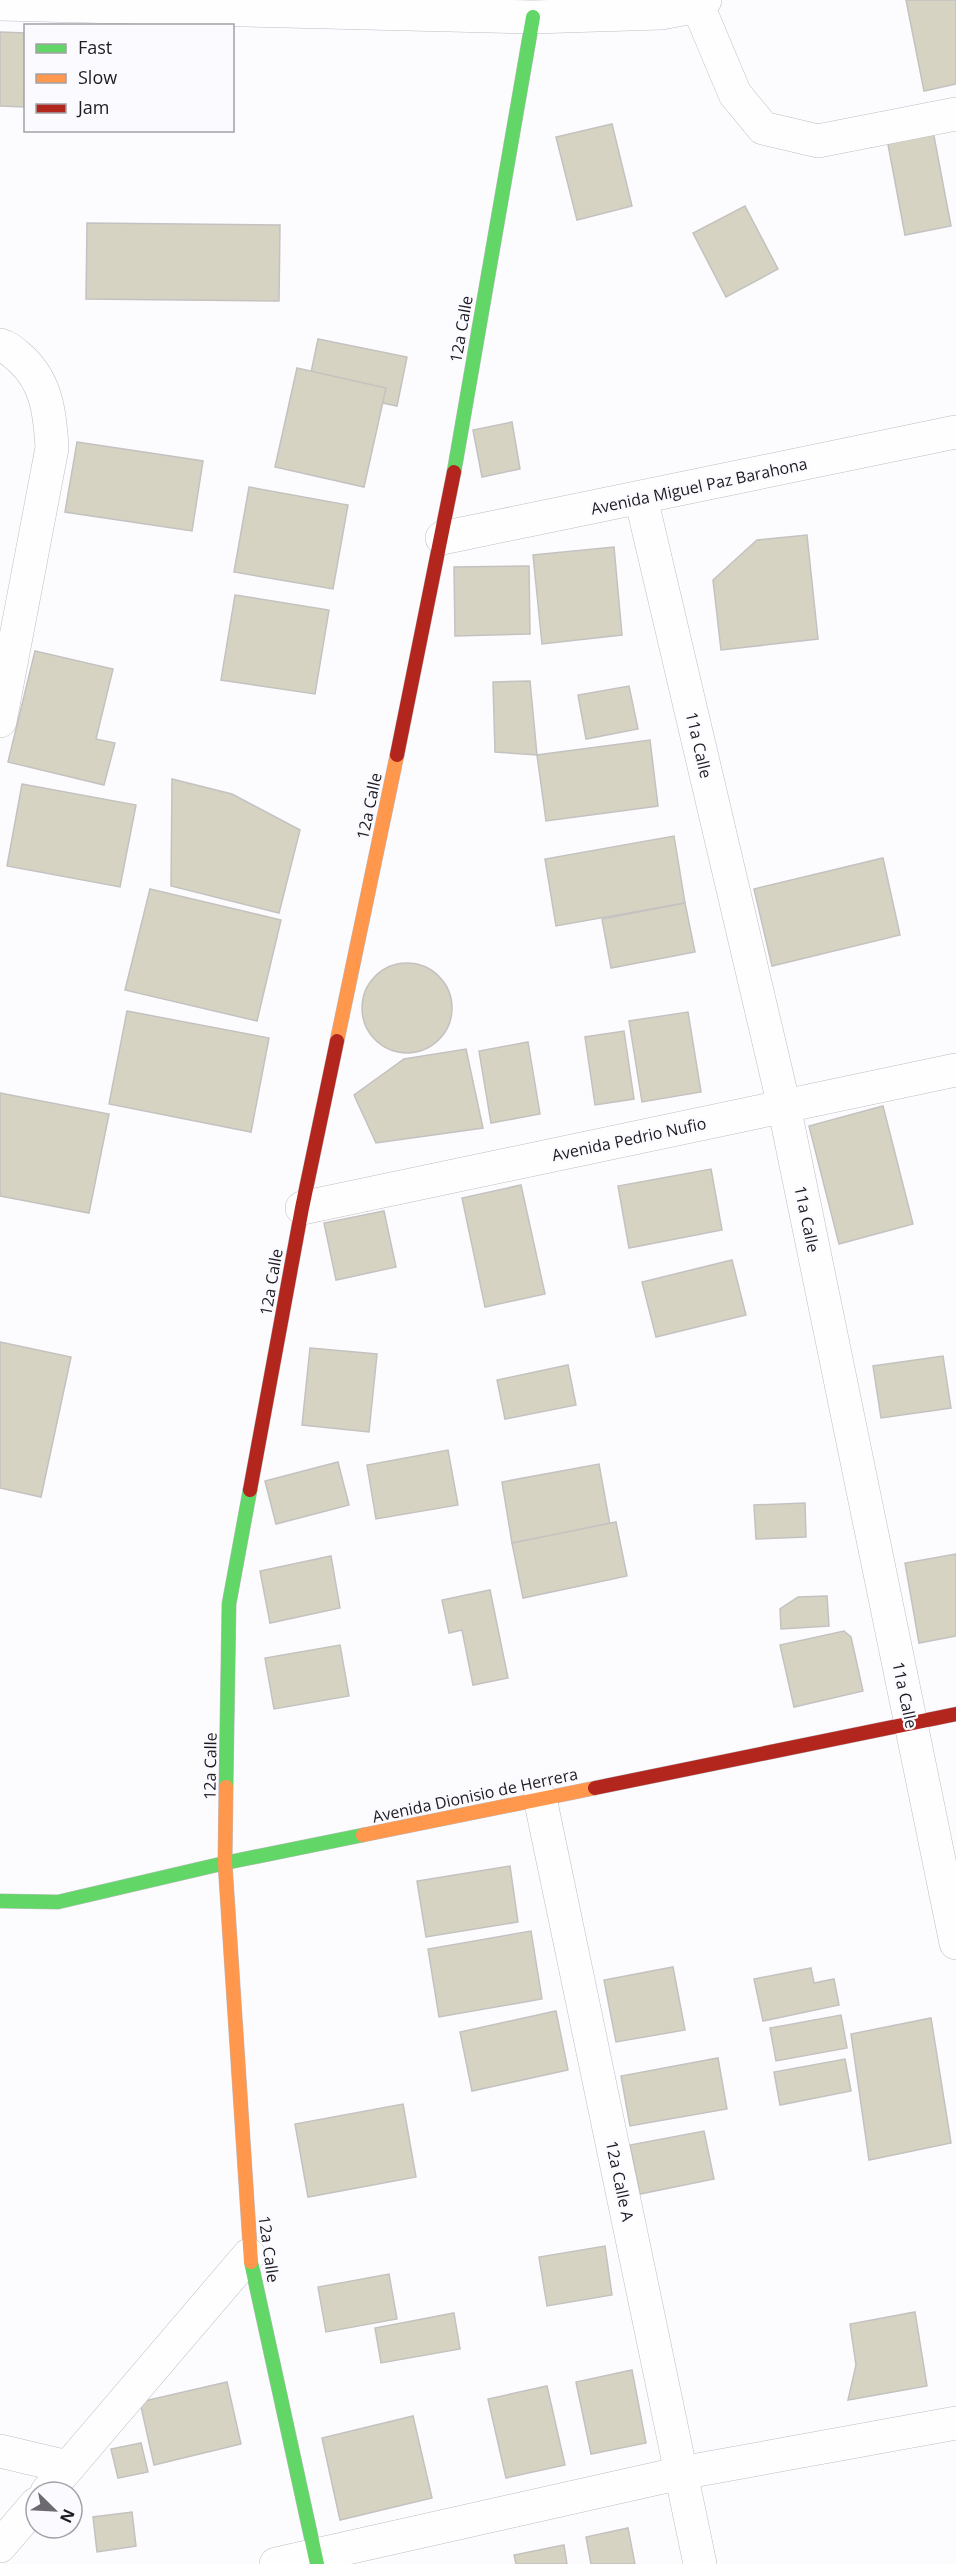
<svg xmlns="http://www.w3.org/2000/svg" width="956" height="2564" font-family="'Open Sans',sans-serif">
  <style>
    .building { fill: #d7d3c3; stroke: #c4c2c0; stroke-width: 1.5 }
    .lines { fill: none; stroke-linecap: round; stroke-linejoin: round }
    .street-casing { stroke: #bfbdc3; stroke-width: 34 }
    .fast-casing { stroke: #bfbdc3; stroke-width: 15 }
    .slow-casing { stroke: #bfbdc3; stroke-width: 15 }
    .jam-casing { stroke: #bfbdc3; stroke-width: 15 }
    .street { stroke: #fffeff; stroke-width: 33 }
    .fast { stroke: #63d668; stroke-width: 14 }
    .slow { stroke: #ff974d; stroke-width: 14 }
    .jam { stroke: #b3261e; stroke-width: 14 }
    .labels { text-anchor: middle; dominant-baseline: central; stroke-width: 4.5; stroke-linejoin: round; paint-order: stroke }
    .street-label { font-size: 16px; fill: #1e1c23; stroke: #fbfaff }
  </style>
  <rect width="100%" height="100%" fill="#fcfbfe"/>
  <!-- building -->
  <g class="building">
    <path d="M 906,0 L 956,0 L 956,84 L 924,91 Z"/>
    <path d="M 0,32 L 26,33 L 24,107 L 0,106 Z"/>
    <path d="M 612,124 L 632,206 L 577,220 L 556,137 Z"/>
    <path d="M 933,131 L 951,226 L 905,235 L 887,139 Z"/>
    <path d="M 745,206 L 778,269 L 726,297 L 693,233 Z"/>
    <path d="M 87,223 L 280,225 L 279,301 L 86,299 Z"/>
    <path d="M 318,339 L 407,357 L 397,406 L 308,387 Z"/>
    <path d="M 297,368 L 386,388 L 364,487 L 275,467 Z"/>
    <path d="M 512,422 L 520,469 L 482,477 L 473,430 Z"/>
    <path d="M 77,442 L 203,461 L 192,531 L 65,512 Z"/>
    <path d="M 249,487 L 348,505 L 333,589 L 234,572 Z"/>
    <path d="M 807,535 L 818,639 L 721,650 L 713,580 L 757,540 Z"/>
    <path d="M 614,547 L 622,635 L 542,644 L 533,555 Z"/>
    <path d="M 529,566 L 530,634 L 455,636 L 454,567 Z"/>
    <path d="M 235,595 L 329,610 L 315,694 L 221,680 Z"/>
    <path d="M 35,651 L 113,669 L 96,739 L 115,743 L 104,785 L 8,762 Z"/>
    <path d="M 530,681 L 537,755 L 495,752 L 493,682 Z"/>
    <path d="M 629,686 L 638,729 L 586,739 L 578,695 Z"/>
    <path d="M 650,740 L 658,806 L 546,821 L 537,755 Z"/>
    <path d="M 172,779 L 232,794 L 300,830 L 279,913 L 171,886 Z"/>
    <path d="M 22,784 L 136,805 L 120,887 L 7,866 Z"/>
    <path d="M 674,836 L 685,903 L 556,926 L 545,859 Z"/>
    <path d="M 883,858 L 900,935 L 772,966 L 754,889 Z"/>
    <path d="M 150,889 L 281,920 L 257,1021 L 125,990 Z"/>
    <path d="M 685,903 L 695,952 L 611,968 L 602,919 Z"/>
    <circle cx="407" cy="1008" r="45"/>
    <path d="M 127,1011 L 269,1038 L 251,1132 L 109,1104 Z"/>
    <path d="M 688,1012 L 701,1092 L 642,1102 L 629,1021 Z"/>
    <path d="M 624,1031 L 634,1099 L 595,1105 L 585,1037 Z"/>
    <path d="M 528,1042 L 540,1114 L 491,1123 L 479,1051 Z"/>
    <path d="M 466,1049 L 483,1128 L 376,1143 L 354,1095 L 404,1059 Z"/>
    <path d="M 0,1093 L 109,1114 L 89,1213 L 0,1196 Z"/>
    <path d="M 883,1106 L 913,1224 L 839,1244 L 809,1126 Z"/>
    <path d="M 711,1169 L 722,1230 L 629,1248 L 618,1186 Z"/>
    <path d="M 521,1185 L 545,1294 L 485,1307 L 462,1198 Z"/>
    <path d="M 384,1211 L 396,1267 L 336,1280 L 324,1223 Z"/>
    <path d="M 732,1260 L 746,1315 L 656,1337 L 642,1282 Z"/>
    <path d="M 0,1342 L 71,1357 L 41,1497 L 0,1488 Z"/>
    <path d="M 310,1348 L 377,1354 L 369,1432 L 302,1425 Z"/>
    <path d="M 943,1356 L 951,1408 L 881,1418 L 873,1366 Z"/>
    <path d="M 568,1365 L 576,1405 L 505,1419 L 497,1380 Z"/>
    <path d="M 448,1450 L 458,1505 L 376,1519 L 367,1465 Z"/>
    <path d="M 338,1462 L 349,1505 L 276,1524 L 265,1481 Z"/>
    <path d="M 599,1464 L 610,1525 L 512,1543 L 502,1482 Z"/>
    <path d="M 805,1503 L 806,1537 L 756,1539 L 754,1505 Z"/>
    <path d="M 616,1522 L 627,1576 L 523,1598 L 512,1543 Z"/>
    <path d="M 956,1554 L 956,1636 L 919,1643 L 905,1563 Z"/>
    <path d="M 331,1556 L 340,1608 L 270,1623 L 260,1571 Z"/>
    <path d="M 490,1590 L 508,1678 L 473,1685 L 462,1630 L 449,1633 L 442,1600 Z"/>
    <path d="M 827,1596 L 829,1626 L 781,1629 L 780,1609 L 798,1597 Z"/>
    <path d="M 844,1631 L 851,1637 L 863,1691 L 794,1707 L 780,1645 Z"/>
    <path d="M 340,1645 L 349,1696 L 274,1709 L 265,1658 Z"/>
    <path d="M 510,1866 L 518,1922 L 426,1937 L 417,1881 Z"/>
    <path d="M 531,1931 L 542,1999 L 439,2017 L 428,1949 Z"/>
    <path d="M 673,1967 L 685,2030 L 616,2042 L 604,1980 Z"/>
    <path d="M 811,1968 L 814,1983 L 834,1979 L 839,2005 L 763,2021 L 754,1979 Z"/>
    <path d="M 556,2011 L 568,2070 L 472,2091 L 460,2032 Z"/>
    <path d="M 841,2015 L 847,2048 L 776,2061 L 770,2028 Z"/>
    <path d="M 931,2018 L 951,2143 L 869,2160 L 851,2034 Z"/>
    <path d="M 718,2058 L 727,2109 L 630,2126 L 621,2076 Z"/>
    <path d="M 845,2059 L 851,2091 L 780,2105 L 774,2072 Z"/>
    <path d="M 403,2104 L 416,2177 L 308,2197 L 295,2124 Z"/>
    <path d="M 704,2131 L 714,2179 L 640,2194 L 630,2145 Z"/>
    <path d="M 605,2246 L 612,2295 L 547,2306 L 539,2257 Z"/>
    <path d="M 389,2274 L 397,2319 L 326,2332 L 318,2287 Z"/>
    <path d="M 915,2312 L 927,2386 L 848,2400 L 856,2365 L 850,2324 Z"/>
    <path d="M 454,2313 L 460,2349 L 381,2363 L 375,2328 Z"/>
    <path d="M 632,2370 L 646,2443 L 591,2454 L 576,2382 Z"/>
    <path d="M 227,2382 L 241,2444 L 154,2465 L 140,2402 Z"/>
    <path d="M 547,2386 L 565,2465 L 506,2478 L 488,2399 Z"/>
    <path d="M 413,2416 L 432,2498 L 340,2520 L 322,2438 Z"/>
    <path d="M 141,2443 L 148,2472 L 118,2478 L 111,2449 Z"/>
    <path d="M 132,2512 L 136,2546 L 97,2552 L 93,2517 Z"/>
    <path d="M 628,2528 L 635,2564 L 591,2564 L 586,2537 Z"/>
    <path d="M 564,2545 L 567,2564 L 516,2564 L 514,2555 Z"/>
  </g>
  <g class="lines">
    <!-- street casing -->
    <g class="street-casing">
      <g id="street">
        <path d="M 0,4 L 533,17 L 661,13 L 698,6 L 705,0"/>
        <path d="M 698,6 L 735,94 L 763,128 L 818,141 L 956,114"/>
        <path d="M 0,345 C 8,347 13,352 20,358 C 47,382 50,414 52,448 L 0,721"/>
        <path d="M 641,498 L 784,1106 L 956,1943"/>
        <path d="M 442,538 L 956,432"/>
        <path d="M 302,1208 L 956,1070"/>
        <path d="M 540,1798 L 700,2564"/>
        <path d="M 0,2451 L 68,2467"/>
        <path d="M 47,2492 L 249,2255"/>
        <path d="M 0,2546 L 36,2504"/>
        <path d="M 276,2564 L 681,2473 L 956,2423"/>
      </g>
    </g>
    <!-- fast casing -->
    <g class="fast-casing">
      <g id="fast">
        <path d="M 454,472 L 533,17"/>
        <path d="M 226,1787 L 229,1604 L 250,1490"/>
        <path d="M 0,1901 L 58,1902 L 225,1863 L 363,1835"/>
        <path d="M 251,2262 L 317,2564"/>
      </g>
    </g>
    <!-- slow casing -->
    <g class="slow-casing">
      <g id="slow">
        <path d="M 337,1041 L 397,755"/>
        <path d="M 226,1787 L 225,1863 L 251,2262"/>
        <path d="M 363,1835 L 595,1788"/>
      </g>
    </g>
    <!-- jam casing -->
    <g class="jam-casing">
      <g id="jam">
        <path d="M 397,755 L 454,472"/>
        <path d="M 250,1490 L 302,1208 L 337,1041"/>
        <path d="M 595,1788 L 956,1714"/>
      </g>
    </g>
    <!-- street -->
    <use href="#street" class="street"/>
    <!-- fast -->
    <use href="#fast" class="fast"/>
    <!-- slow -->
    <use href="#slow" class="slow"/>
    <!-- jam -->
    <use href="#jam" class="jam"/>
  </g>
  <g class="labels">
    <!-- street labels -->
    <g class="street-label">
      <text transform="translate(461 329) rotate(-80)">12a Calle</text>
      <text transform="translate(699 486) rotate(-12)">Avenida Miguel Paz Barahona</text>
      <text transform="translate(699 745) rotate(77)">11a Calle</text>
      <text transform="translate(369 806) rotate(-78)">12a Calle</text>
      <text transform="translate(629 1139) rotate(-12)">Avenida Pedrio Nufio</text>
      <text transform="translate(807 1219) rotate(78)">11a Calle</text>
      <text transform="translate(271 1282) rotate(-80)">12a Calle</text>
      <text transform="translate(905 1695) rotate(78)">11a Calle</text>
      <text transform="translate(210 1766) rotate(-89)">12a Calle</text>
      <text transform="translate(475 1795) rotate(-12)">Avenida Dionisio de Herrera</text>
      <text transform="translate(620 2181) rotate(78)">12a Calle A</text>
      <text transform="translate(269 2249) rotate(82)">12a Calle</text>
    </g>
  </g>
  <!-- legend -->
  <rect x="24" y="24" width="210" height="108" fill="#fbfaff" stroke="#a3a1a7" stroke-width="1.5"/>
  <rect x="36" y="44" width="30" height="9" fill="#63d668" stroke="#a3a1a7" stroke-width="1.5"/>
  <text x="78" y="54" font-size="18" fill="#1e1c23">Fast</text>
  <rect x="36" y="74" width="30" height="9" fill="#ff974d" stroke="#a3a1a7" stroke-width="1.5"/>
  <text x="78" y="84" font-size="18" fill="#1e1c23">Slow</text>
  <rect x="36" y="104" width="30" height="9" fill="#b3261e" stroke="#a3a1a7" stroke-width="1.5"/>
  <text x="78" y="114" font-size="18" fill="#1e1c23">Jam</text>
  <!-- north arrow -->
  <g transform="translate(54 2510) rotate(114)"><circle r="28" fill="#fbfaff" stroke="#a3a1a7" stroke-width="1.5"/>
  <path d="M0-4.5L10 22L0 15L-10 22Z" fill="#6c6a70"/>
  <text y="-9" font-size="16" font-weight="bold" text-anchor="middle" fill="#1e1c23">N</text>
  </g>
</svg>
